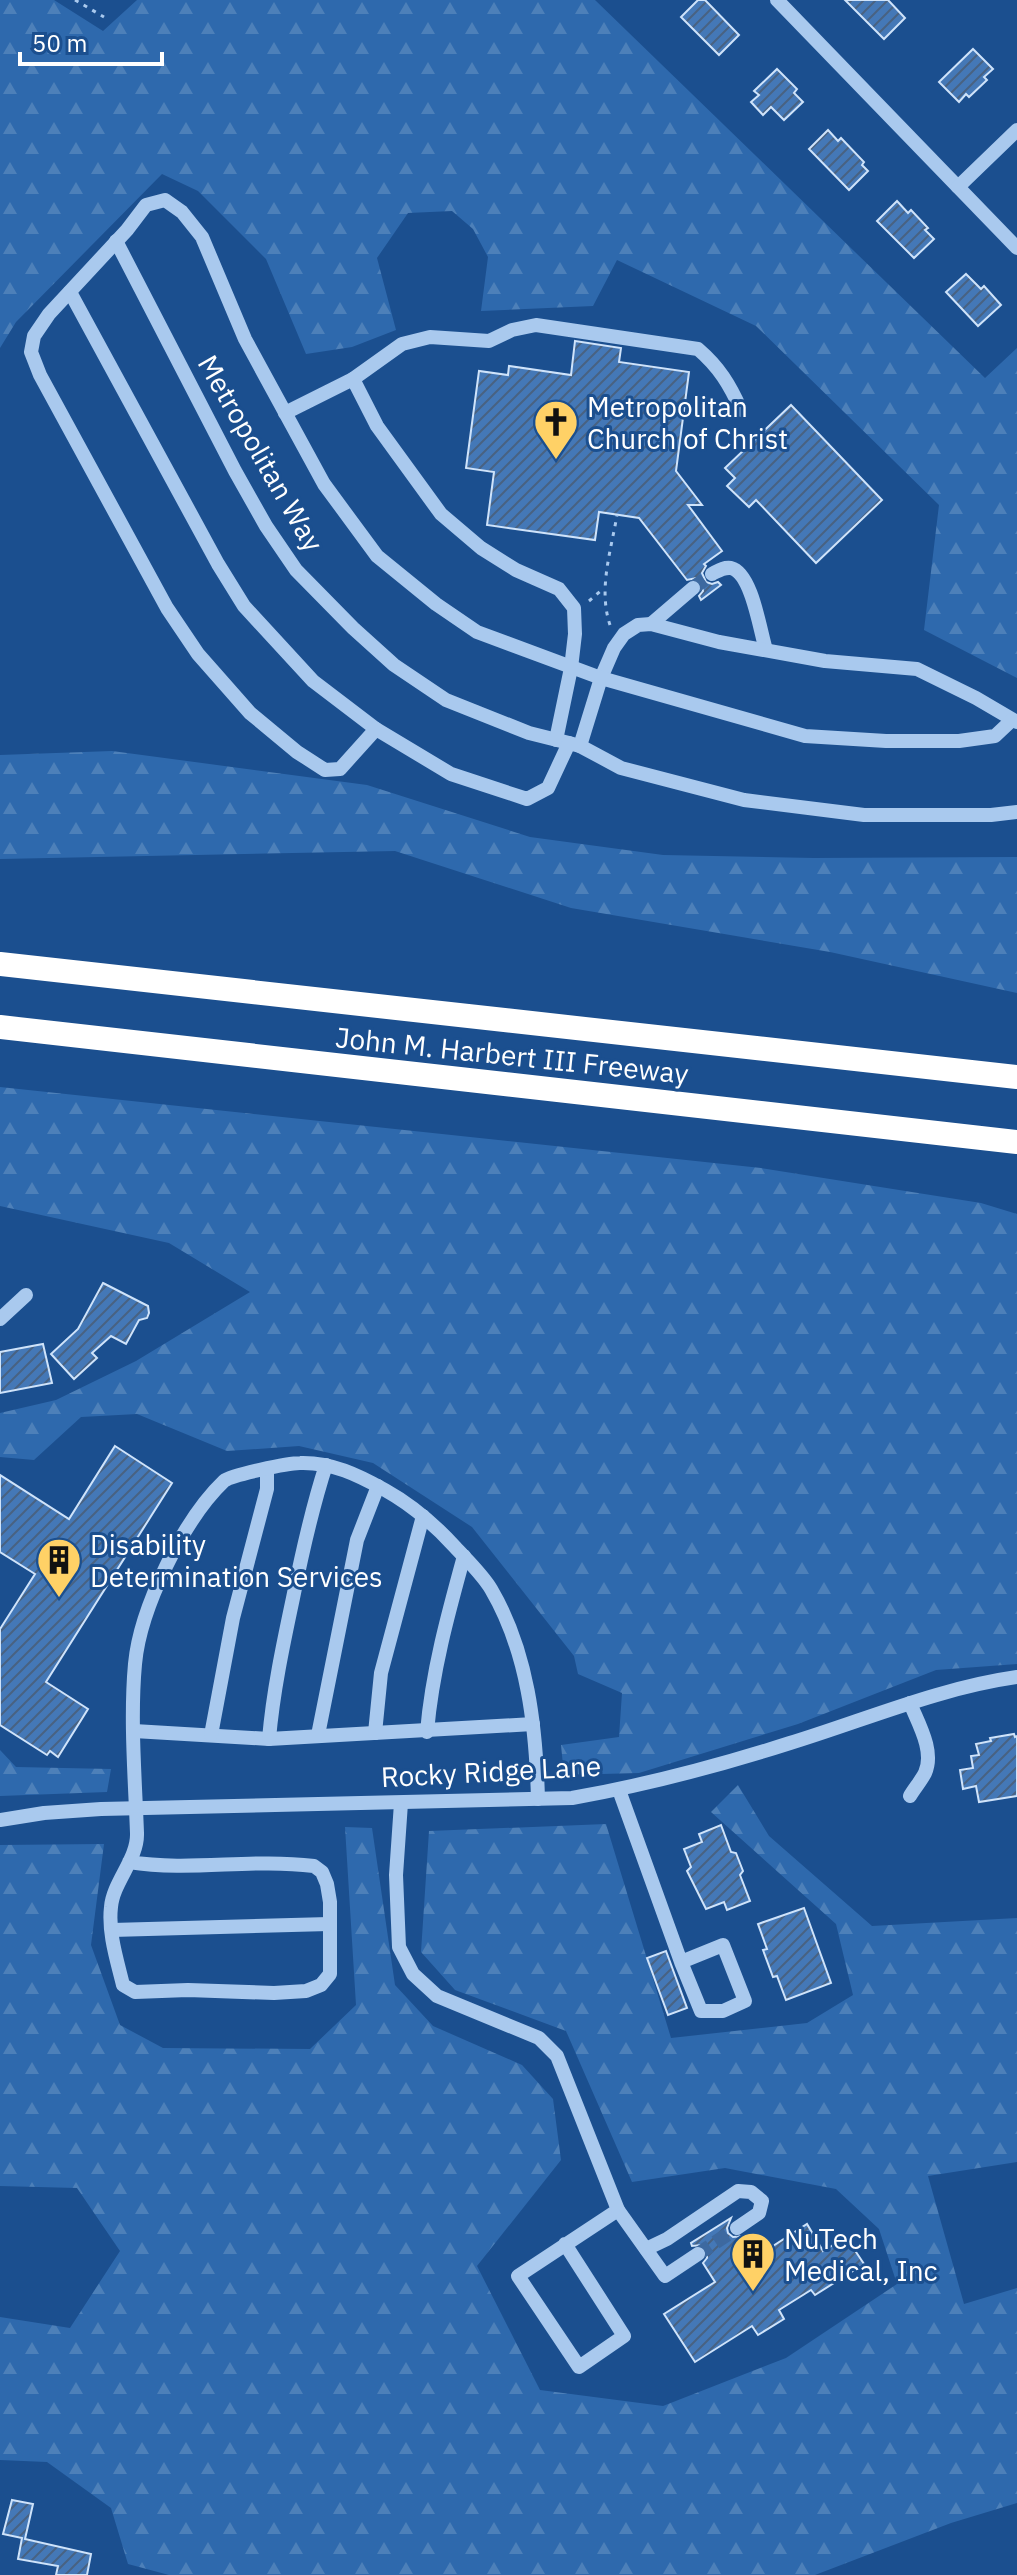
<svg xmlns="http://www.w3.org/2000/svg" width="1017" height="2575" font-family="'IBM Plex Sans',sans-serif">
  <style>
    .forest { fill: url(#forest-firs) }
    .building { fill: url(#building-hatch); stroke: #cfe3fa; stroke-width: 2 }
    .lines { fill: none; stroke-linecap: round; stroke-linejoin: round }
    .minor-tunnel { stroke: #3d69a0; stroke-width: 14; stroke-dasharray: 14 7; stroke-linecap: butt }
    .path { stroke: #a9c9ee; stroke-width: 3; stroke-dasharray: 4 6; stroke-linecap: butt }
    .minor { stroke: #a9c9ee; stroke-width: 14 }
    .highway { stroke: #fff; stroke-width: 24 }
    .labels { text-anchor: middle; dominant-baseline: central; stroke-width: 6; stroke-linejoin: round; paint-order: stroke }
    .poi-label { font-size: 28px; fill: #fff; stroke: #1b4f8f; text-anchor: start }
    .street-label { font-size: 28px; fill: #fff; stroke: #1b4f8f }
  </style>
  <defs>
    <pattern id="forest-firs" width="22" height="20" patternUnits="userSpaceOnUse" patternTransform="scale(2)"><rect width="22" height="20" fill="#2e69ad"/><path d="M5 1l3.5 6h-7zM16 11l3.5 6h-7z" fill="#4d80b9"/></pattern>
    <pattern id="building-hatch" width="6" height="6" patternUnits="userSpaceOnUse" patternTransform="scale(2)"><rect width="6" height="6" fill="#4478b7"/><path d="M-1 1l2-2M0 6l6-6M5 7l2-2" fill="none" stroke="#486282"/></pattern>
  </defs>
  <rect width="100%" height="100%" fill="#1b4f8f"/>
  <!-- forest -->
  <g class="forest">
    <path d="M 0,0 L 54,0 L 103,31 L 137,0 L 595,0 L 985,378 L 1017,348 L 1017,678 L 924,630 L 939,505 L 756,326 L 617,260 L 593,306 L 481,311 L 488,257 L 473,229 L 452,211 L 408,213 L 377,258 L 396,330 L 352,347 L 306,354 L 266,259 L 198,191 L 162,174 L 16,322 L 0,348 Z"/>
    <path d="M 112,751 L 367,785 L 530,837 L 663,855 L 814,858 L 1017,857 L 1017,993 L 830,952 L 571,908 L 395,851 L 0,859 L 0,755 Z"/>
    <path d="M 0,1087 L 761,1168 L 981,1203 L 1017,1214 L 1017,1664 L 936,1670 L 798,1724 L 639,1773 L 564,1775 L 561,1745 L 619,1737 L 622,1693 L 578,1674 L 574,1656 L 472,1527 L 373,1463 L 299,1446 L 227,1451 L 137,1414 L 81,1417 L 34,1460 L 0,1457 L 0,1413 L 56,1400 L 136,1361 L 250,1292 L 169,1243 L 0,1206 Z"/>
    <path d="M 0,1750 L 16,1767 L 111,1769 L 107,1792 L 0,1796 Z"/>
    <path d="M 738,1785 L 769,1836 L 872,1926 L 1017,1918 L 1017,2162 L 928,2176 L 964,2304 L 1017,2288 L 1017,2503 L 951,2523 L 815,2575 L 169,2575 L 128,2564 L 111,2508 L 47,2462 L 0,2460 L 0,2317 L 70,2328 L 120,2251 L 77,2188 L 0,2186 L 0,1845 L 104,1844 L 91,1945 L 120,2025 L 163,2048 L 310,2049 L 356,2005 L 345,1827 L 372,1828 L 395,1985 L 433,2026 L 522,2065 L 553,2099 L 561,2160 L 477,2266 L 540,2390 L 663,2406 L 786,2358 L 897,2284 L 879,2229 L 836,2189 L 725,2168 L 632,2182 L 566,2031 L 455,1990 L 421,1952 L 429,1831 L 606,1824 L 671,2038 L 807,2023 L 853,1995 L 836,1924 L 711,1812 Z"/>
  </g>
  <!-- building -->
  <g class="building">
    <path d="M 698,0 L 705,0 L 739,35 L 719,55 L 681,17 Z"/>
    <path d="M 845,0 L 888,0 L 905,18 L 884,39 Z"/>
    <path d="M 973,49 L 993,69 L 984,77 L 987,80 L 969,97 L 966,94 L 959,102 L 939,82 Z"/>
    <path d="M 777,69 L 797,89 L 794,93 L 803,102 L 784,120 L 771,107 L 763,115 L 751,102 L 759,95 L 754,91 Z"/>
    <path d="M 828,130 L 838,141 L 841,138 L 864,162 L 862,165 L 868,171 L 849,190 L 809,149 Z"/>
    <path d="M 897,201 L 908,213 L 911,210 L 928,228 L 925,230 L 934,239 L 914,258 L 877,221 Z"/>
    <path d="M 966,274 L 981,289 L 984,286 L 1001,305 L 978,326 L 946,292 Z"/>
    <path d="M 575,341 L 621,348 L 619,362 L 689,372 L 676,471 L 702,505 L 688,505 L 722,551 L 704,564 L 706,566 L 702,573 L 706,582 L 712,584 L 718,582 L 721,585 L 701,600 L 699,596 L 703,591 L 701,582 L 696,578 L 687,580 L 639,518 L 599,512 L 595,540 L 487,525 L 494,472 L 466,468 L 479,371 L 508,375 L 509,366 L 571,375 Z"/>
    <path d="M 791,405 L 882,500 L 816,563 L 756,500 L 749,507 L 727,486 L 735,478 L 725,468 Z"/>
    <path d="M 103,1283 L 148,1306 L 149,1313 L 147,1318 L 139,1320 L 126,1344 L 111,1336 L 92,1353 L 97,1358 L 74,1379 L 51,1354 L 78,1329 Z"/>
    <path d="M 43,1344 L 52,1383 L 0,1393 L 0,1352 Z"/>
    <path d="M 115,1446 L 172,1483 L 46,1682 L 88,1709 L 58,1757 L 50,1751 L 47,1755 L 0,1725 L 0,1629 L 35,1574 L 0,1552 L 0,1475 L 69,1519 Z"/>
    <path d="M 1014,1734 L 1015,1737 L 1017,1736 L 1017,1796 L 979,1802 L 976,1786 L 963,1789 L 960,1770 L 973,1768 L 971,1756 L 979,1755 L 976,1744 L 991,1741 L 990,1738 Z"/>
    <path d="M 721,1825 L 731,1852 L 736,1853 L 743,1871 L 740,1875 L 750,1901 L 727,1910 L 724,1902 L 706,1909 L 687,1871 L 691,1867 L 684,1849 L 702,1842 L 699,1834 Z"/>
    <path d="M 804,1908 L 831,1983 L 786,2000 L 777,1976 L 773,1977 L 763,1950 L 767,1949 L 758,1924 Z"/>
    <path d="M 666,1951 L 687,2008 L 668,2015 L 647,1958 Z"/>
    <path d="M 731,2218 L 727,2228 L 728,2233 L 733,2237 L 743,2236 L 756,2257 L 807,2224 L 823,2251 L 846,2237 L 864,2264 L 815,2295 L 811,2290 L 779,2310 L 784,2319 L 758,2335 L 752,2326 L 695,2362 L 664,2314 L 715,2282 L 703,2263 L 707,2258 L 707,2249 L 702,2245 L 692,2246 L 691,2243 Z"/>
    <path d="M 12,2500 L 33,2504 L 25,2539 L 91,2554 L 87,2575 L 56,2575 L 58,2566 L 18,2559 L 22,2538 L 3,2534 Z"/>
  </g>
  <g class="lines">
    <!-- minor-tunnel -->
    <g class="minor-tunnel">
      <path d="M 693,588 L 712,574"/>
      <path d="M 698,2254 L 737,2228"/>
    </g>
    <!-- path -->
    <g class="path">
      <path d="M 75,0 L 104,17"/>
      <path d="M 589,601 L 604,588"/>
      <path d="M 610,625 C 598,589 611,551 617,515"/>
    </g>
    <!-- minor -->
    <g class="minor">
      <path d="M 777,0 L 1017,248"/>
      <path d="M 958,187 L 1017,130"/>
      <path d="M 116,241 L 235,471 L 266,526 L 296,570 L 353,628 L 394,665 L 446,700 L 529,733 L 569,743"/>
      <path d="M 70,292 L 218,564 L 244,606 L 313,681 L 376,729"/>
      <path d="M 353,379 L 402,344 L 430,337 L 489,341 L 512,330 L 536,325 L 698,349 C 719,367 730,385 741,410"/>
      <path d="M 285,413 L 353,379 L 377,426 L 441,514 L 481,548 L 516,570 L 559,589 L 574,608 L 575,634 L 571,668 L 556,740"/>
      <path d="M 712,574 C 718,571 723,567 731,568 C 752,573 760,631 766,650"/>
      <path d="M 651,624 L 693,588"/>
      <path d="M 1017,722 L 976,698 L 917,669 L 825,661 L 719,642 L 651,624 L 638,625 L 624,634 L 614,648 L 601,678 L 580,746 L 621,768 L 744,800 L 864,815 L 991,815 L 1017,812"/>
      <path d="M 580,746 L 569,743 L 548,788 L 527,799 L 451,774 L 376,729 L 340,769 L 325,770 L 297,752 L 250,713 L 198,654 L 167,608 L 40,375 L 31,352 L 34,336 L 49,314 L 127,230 L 146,205 L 165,200 L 182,212 L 202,237 L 245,339 L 324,484 L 377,556 L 436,604 L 477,632 L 601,678 L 805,736 L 886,741 L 959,741 L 995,736 L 1012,720"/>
      <path d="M 0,1319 L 26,1295"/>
      <path d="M 134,1731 L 269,1739 L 533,1724"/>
      <path d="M 427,1732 C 432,1672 448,1614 464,1556"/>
      <path d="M 375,1733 L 381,1673 L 423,1516"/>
      <path d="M 211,1735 L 233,1618 L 267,1489 L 267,1469"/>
      <path d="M 318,1735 L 357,1540 L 378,1486"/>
      <path d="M 269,1739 C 273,1692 283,1645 293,1598 C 302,1553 312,1508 326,1465"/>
      <path d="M 619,1790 L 681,1962 L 701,2011 L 723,2011 L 745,2001 L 723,1945 L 681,1962"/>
      <path d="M 910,1796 C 914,1789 921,1781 925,1773 C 935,1751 918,1723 910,1703"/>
      <path d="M 401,1803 L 396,1875 L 399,1947 L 413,1974 L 437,1996 L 539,2038 L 557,2056 L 618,2210 L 518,2276 L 579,2367 L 624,2336 L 565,2244"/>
      <path d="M 0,1820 L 44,1813 L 101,1809 L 572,1798 C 646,1785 718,1766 790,1743 C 865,1720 939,1688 1017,1677"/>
      <path d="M 129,1862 C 191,1872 250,1858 314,1866 L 322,1872 L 327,1884 L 330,1902 L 330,1974 L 321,1985 L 306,1991 L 274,1993 L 188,1990 L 135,1992 L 123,1985 C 117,1960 108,1933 111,1907 C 113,1882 138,1859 137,1833 C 135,1778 130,1719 135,1664 C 140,1608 184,1519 224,1481 C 231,1475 288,1463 300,1463 C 332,1462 358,1475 385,1490 C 412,1505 435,1525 455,1547 C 467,1560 482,1574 491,1589 C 528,1652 536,1727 538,1799"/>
      <path d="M 112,1930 L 329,1924"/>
      <path d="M 618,2210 L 665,2276 L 698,2254"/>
      <path d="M 646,2249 L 667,2239 L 738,2191 L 751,2192 L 762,2201 L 759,2213 L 737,2228"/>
    </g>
    <!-- highway -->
    <g class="highway">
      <path d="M 0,964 L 1017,1077"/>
      <path d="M 0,1027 L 1017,1142"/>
    </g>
  </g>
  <!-- icons -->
  <defs>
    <g id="church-pin" transform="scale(2.3)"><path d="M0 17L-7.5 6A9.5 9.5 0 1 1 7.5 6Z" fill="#ffd166" stroke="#1b4f8f"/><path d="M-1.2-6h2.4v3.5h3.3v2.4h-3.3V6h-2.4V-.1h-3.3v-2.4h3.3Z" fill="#111"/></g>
    <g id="building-pin" transform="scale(2.3)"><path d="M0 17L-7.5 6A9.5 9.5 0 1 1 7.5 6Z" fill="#ffd166" stroke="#1b4f8f"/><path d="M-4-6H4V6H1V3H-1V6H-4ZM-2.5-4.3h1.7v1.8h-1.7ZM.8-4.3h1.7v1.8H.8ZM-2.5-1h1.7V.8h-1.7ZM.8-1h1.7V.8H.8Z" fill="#111"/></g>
  </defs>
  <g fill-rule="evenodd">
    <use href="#church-pin" x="556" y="422"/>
    <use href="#building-pin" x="59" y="1560"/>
    <use href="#building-pin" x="753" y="2254"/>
  </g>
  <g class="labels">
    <!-- poi labels -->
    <g class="poi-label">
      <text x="587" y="406">Metropolitan<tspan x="587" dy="32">Church of Christ</tspan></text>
      <text x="90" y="1544">Disability<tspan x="90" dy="32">Determination Services</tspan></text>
      <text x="784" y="2238">NuTech<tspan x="784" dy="32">Medical, Inc</tspan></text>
    </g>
    <!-- street labels -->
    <g class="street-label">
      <text transform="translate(261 453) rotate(60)">Metropolitan Way</text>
      <text transform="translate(512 1055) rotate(6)">John M. Harbert III Freeway</text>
      <text transform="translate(491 1771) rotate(-3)">Rocky Ridge Lane</text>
    </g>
  </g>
  <!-- scale -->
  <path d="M20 52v12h142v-12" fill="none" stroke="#ffffff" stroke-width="4"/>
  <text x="32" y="52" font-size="24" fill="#ffffff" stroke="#1b4f8f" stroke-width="6" paint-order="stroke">50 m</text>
</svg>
